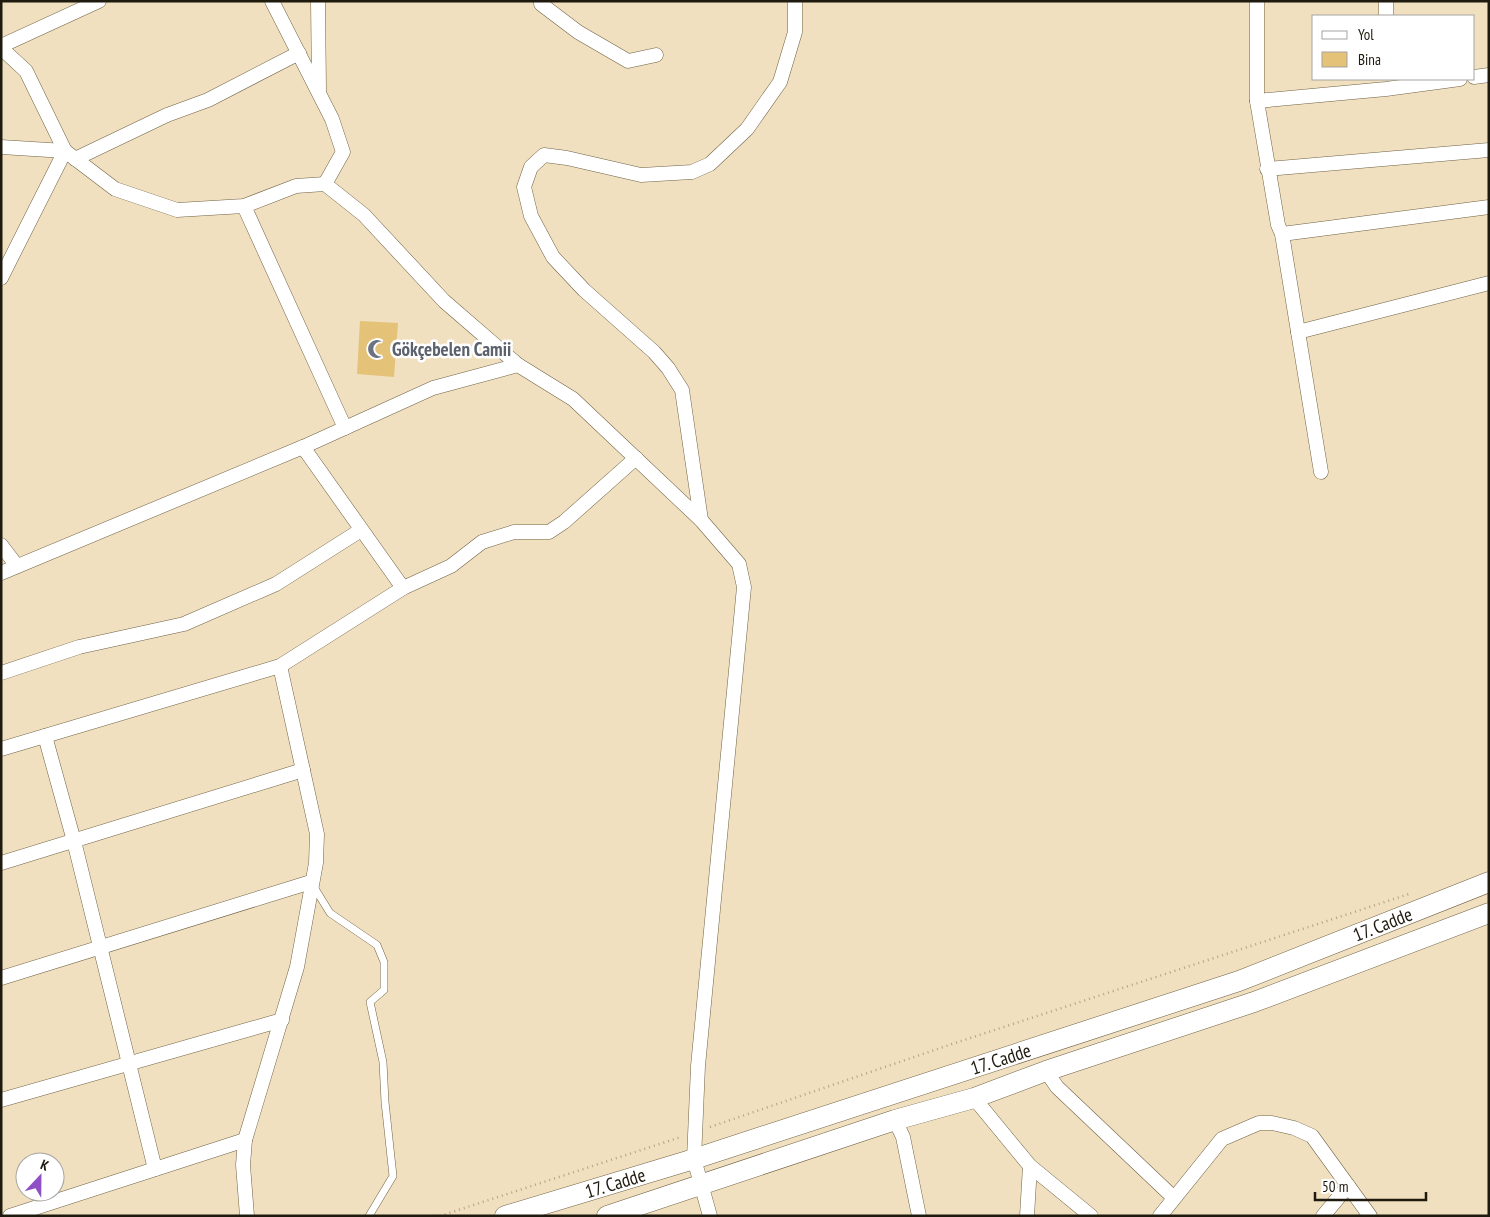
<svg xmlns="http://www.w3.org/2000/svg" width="1490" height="1217" font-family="'PT Sans Narrow',sans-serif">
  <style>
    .building { fill: #e4c278 }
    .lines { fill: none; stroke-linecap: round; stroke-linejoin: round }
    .lane-casing { stroke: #706245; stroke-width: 8 }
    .street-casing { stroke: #706245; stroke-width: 15 }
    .secondary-casing { stroke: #706245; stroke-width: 21 }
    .path { stroke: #afa288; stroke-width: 2.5; stroke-dasharray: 1 4; stroke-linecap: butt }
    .lane { stroke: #fff; stroke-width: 7 }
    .street { stroke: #fff; stroke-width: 14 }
    .secondary { stroke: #fff; stroke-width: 20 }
    .labels { text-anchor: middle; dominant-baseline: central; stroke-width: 5; stroke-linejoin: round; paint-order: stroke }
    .worship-label { font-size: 19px; font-weight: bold; fill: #5b616d; stroke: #fff; text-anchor: start }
    .street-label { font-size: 19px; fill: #1f1a0e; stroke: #fff }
  </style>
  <rect width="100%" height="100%" fill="#f0e0bf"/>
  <!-- building -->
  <path class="building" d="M 360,321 L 398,323 L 394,377 L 357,374 Z"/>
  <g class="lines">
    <!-- lane casing -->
    <g class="lane-casing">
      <path id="lane" d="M 314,887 L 330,913 L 377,945 L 384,962 L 384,990 L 370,1002 L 383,1062 L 385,1102 L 393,1176 L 369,1216"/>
    </g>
    <!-- street casing -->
    <g class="street-casing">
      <g id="street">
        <path d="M 272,1 L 332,119 L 343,152 L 325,184"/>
        <path d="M 318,1 L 319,90"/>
        <path d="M 541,1 L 541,4 L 578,32 L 628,61 L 656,55"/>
        <path d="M 1257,1 L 1257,101 L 1278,225 L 1282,234 L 1321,472"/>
        <path d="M 1386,16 L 1386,1"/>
        <path d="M 1,46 L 99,1"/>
        <path d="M 1,48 L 26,71 L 65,151 L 115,189 L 177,210 L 244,206 L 296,186 L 325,184 L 364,215 L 444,301 L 518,365"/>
        <path d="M 1474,77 L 1489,75"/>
        <path d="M 1257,101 L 1386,89 L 1460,79"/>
        <path d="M 1,147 L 65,151"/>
        <path d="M 75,159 L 167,115 L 208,100 L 299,53"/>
        <path d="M 1267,169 L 1489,150"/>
        <path d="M 244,206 L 345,428"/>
        <path d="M 1282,234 L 1489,207"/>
        <path d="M 1,278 L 65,151"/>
        <path d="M 1298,332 L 1489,283"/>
        <path d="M 303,447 L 403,588"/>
        <path d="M 701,520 L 682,390 L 668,368 L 654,352 L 584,290 L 553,257 L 531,216 L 524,187 L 531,167 L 544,155 L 567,158 L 641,175 L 692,172 L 710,164 L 747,129 L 780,82 L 795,32 L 795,1"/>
        <path d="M 1,545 L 17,566"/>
        <path d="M 1,573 L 303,447 L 433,388 L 518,365 L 573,399 L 701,520 L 739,564 L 744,587 L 698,1066 L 694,1159 L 710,1216"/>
        <path d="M 1,673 L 79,647 L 184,624 L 276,584 L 361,530"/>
        <path d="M 45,736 L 74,841 L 155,1169"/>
        <path d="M 1,749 L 280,666 L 403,588 L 451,566 L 482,542 L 514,532 L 549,532 L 564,522 L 636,458"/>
        <path d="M 1,863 L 303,770"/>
        <path d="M 1,978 L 311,882"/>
        <path d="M 1046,1071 L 1057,1087 L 1174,1198"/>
        <path d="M 974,1098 L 1030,1166 L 1091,1216"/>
        <path d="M 1,1100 L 282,1020"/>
        <path d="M 895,1120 L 903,1137 L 919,1216"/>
        <path d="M 10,1216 L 245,1140"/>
        <path d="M 247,1216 L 243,1165 L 245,1140 L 297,967 L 316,863 L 317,834 L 280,666"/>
        <path d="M 1027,1216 L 1030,1166"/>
        <path d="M 1160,1216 L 1222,1139 L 1259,1123 L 1272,1123 L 1294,1128 L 1312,1136 L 1370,1216"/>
        <path d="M 1323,1216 L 1348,1186"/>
      </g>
    </g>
    <!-- secondary casing -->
    <g class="secondary-casing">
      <g id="secondary">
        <path id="s1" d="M 505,1216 L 694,1159 L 1239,981 L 1489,882"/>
        <path d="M 607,1216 L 895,1120 L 974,1098 L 1046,1071 L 1254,1002 L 1489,913"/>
      </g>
    </g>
    <!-- path -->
    <g class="path">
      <path d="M 710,1127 L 955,1043 L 1409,894"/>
      <path d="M 440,1216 L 681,1137"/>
    </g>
    <!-- lane -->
    <use href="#lane" class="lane"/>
    <!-- street -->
    <use href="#street" class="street"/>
    <!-- secondary -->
    <use href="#secondary" class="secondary"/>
  </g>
  <!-- icons -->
  <defs>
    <g id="mosque-bare" transform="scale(1.5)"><path d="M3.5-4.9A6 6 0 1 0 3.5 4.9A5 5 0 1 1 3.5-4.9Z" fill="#6b7280" stroke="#fff" stroke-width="2.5" paint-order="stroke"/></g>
  </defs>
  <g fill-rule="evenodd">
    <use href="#mosque-bare" x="377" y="349"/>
  </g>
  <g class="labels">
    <!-- worship labels -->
    <g class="worship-label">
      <text x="392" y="349">Gökçebelen Camii</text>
    </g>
    <!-- street labels -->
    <g class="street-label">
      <text stroke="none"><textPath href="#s1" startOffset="925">17. Cadde</textPath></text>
      <text stroke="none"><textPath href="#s1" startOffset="520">17. Cadde</textPath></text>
      <text stroke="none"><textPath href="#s1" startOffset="115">17. Cadde</textPath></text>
    </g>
  </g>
  <!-- border -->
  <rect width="1490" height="1217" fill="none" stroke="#1f1a0e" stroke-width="5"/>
  <!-- legend -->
  <rect x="1312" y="15" width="162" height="65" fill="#ffffff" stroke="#a5a39f"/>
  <rect x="1322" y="31" width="25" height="8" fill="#ffffff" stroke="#a5a39f"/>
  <text x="1358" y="40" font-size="15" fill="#1f1a0e">Yol</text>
  <rect x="1322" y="52" width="25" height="15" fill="#e4c278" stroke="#a5a39f"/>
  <text x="1358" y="65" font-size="15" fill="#1f1a0e">Bina</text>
  <!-- north arrow -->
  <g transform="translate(40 1177) rotate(22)"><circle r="24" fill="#ffffff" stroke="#a5a39f"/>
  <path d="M0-4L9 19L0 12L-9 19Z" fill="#8f50c6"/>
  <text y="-8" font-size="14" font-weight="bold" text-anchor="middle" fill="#1f1a0e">K</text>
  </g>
  <!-- scale -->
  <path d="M1315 1192v8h111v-8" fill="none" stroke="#1f1a0e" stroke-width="2.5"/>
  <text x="1322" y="1192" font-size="15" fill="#1f1a0e" stroke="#ffffff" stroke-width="4" paint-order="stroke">50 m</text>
</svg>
